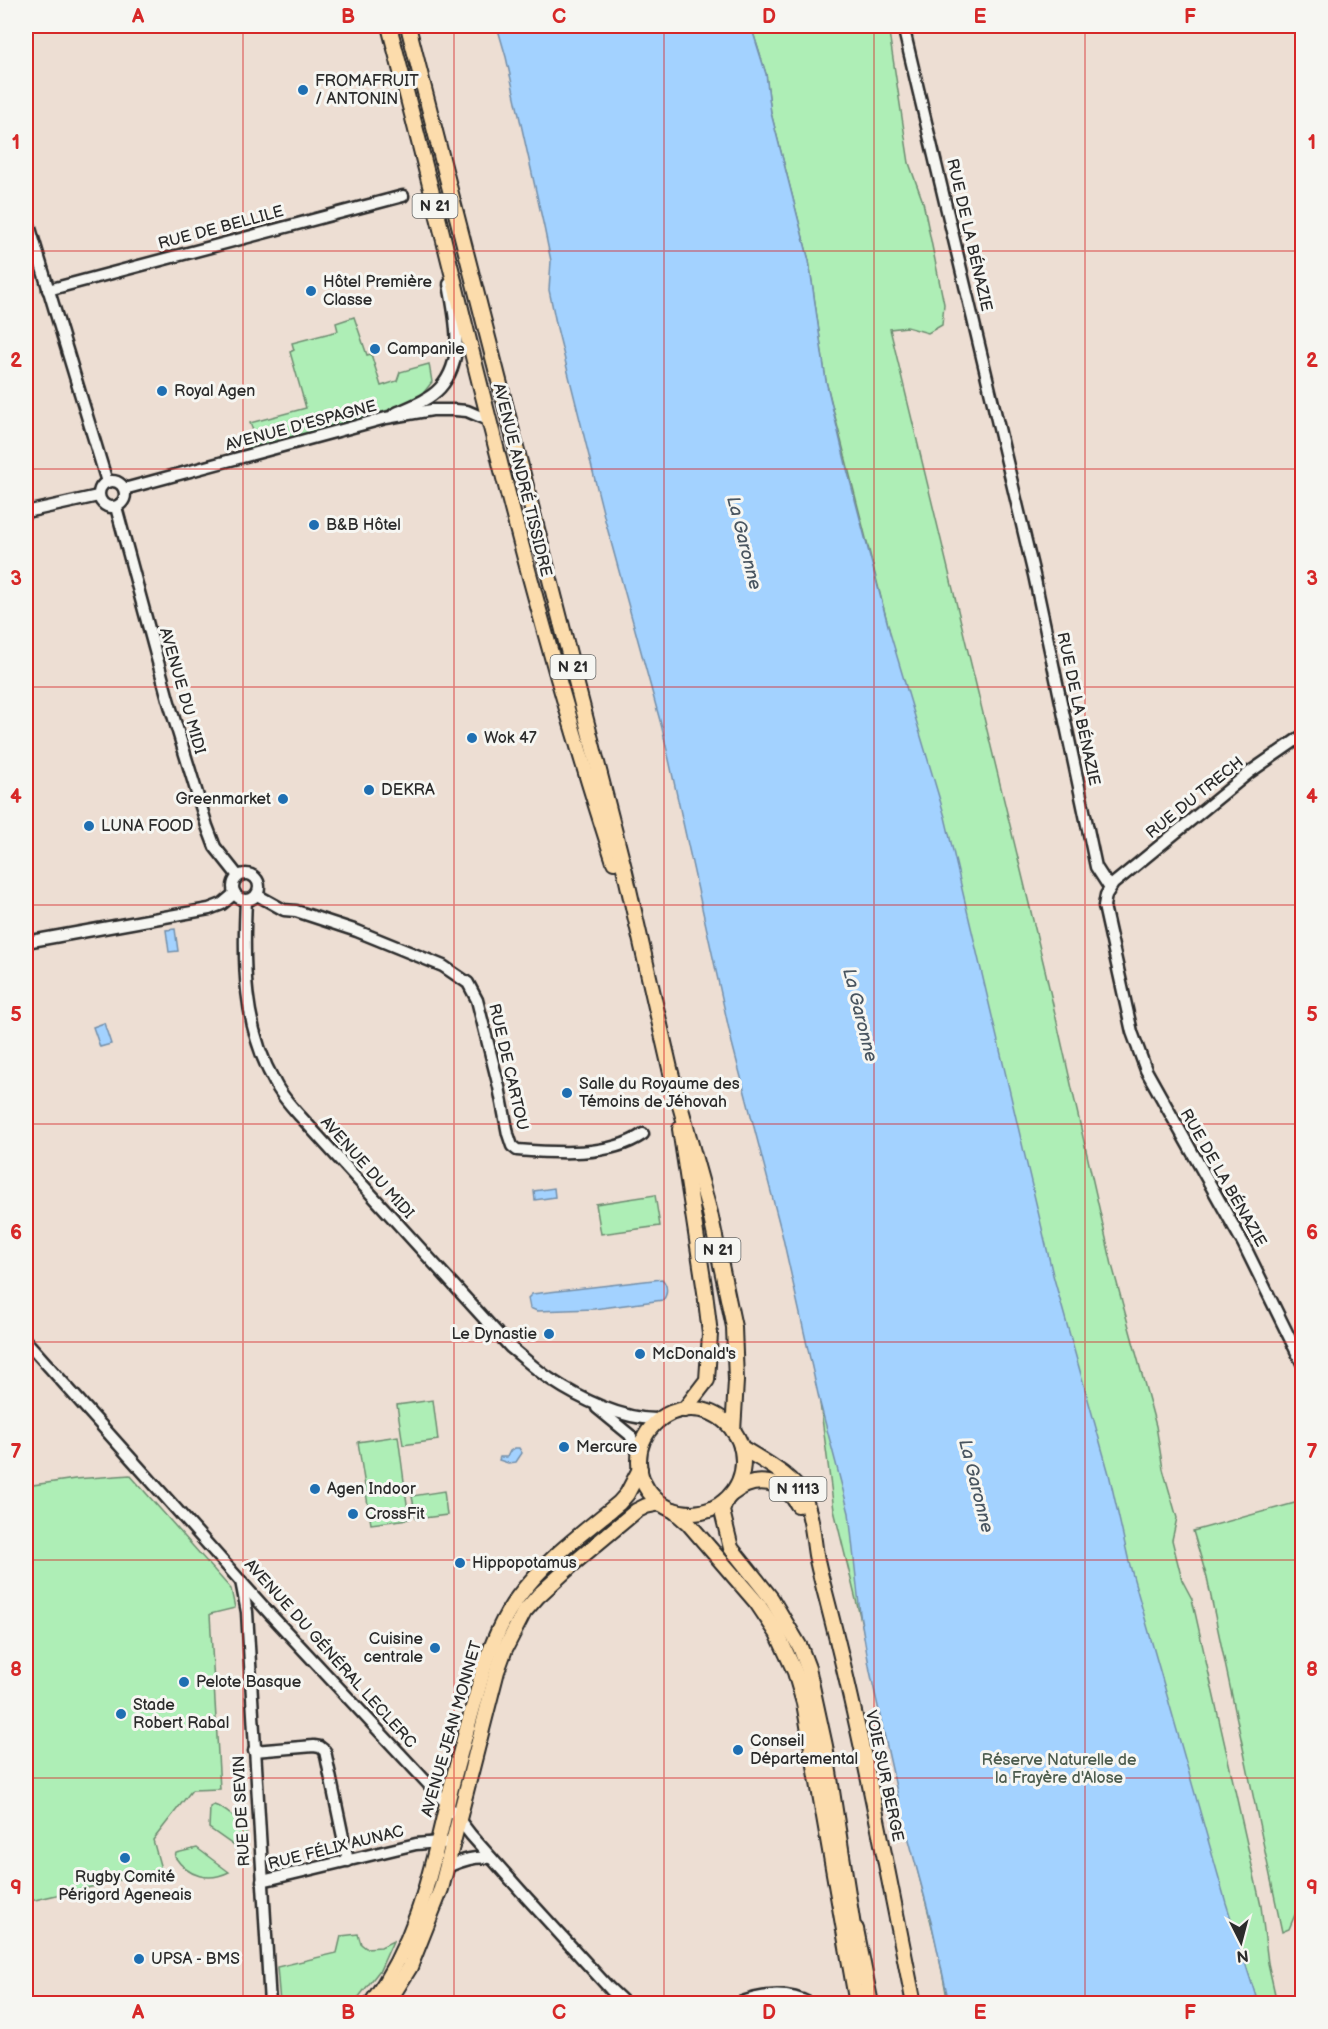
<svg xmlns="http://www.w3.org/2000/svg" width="1328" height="2029" font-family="'Balsamiq Sans',sans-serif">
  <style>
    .green { fill: #aeeeb6; stroke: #6c8c70; stroke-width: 1.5 }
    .water { fill: #a3d2ff; stroke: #738faa; stroke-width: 1.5 }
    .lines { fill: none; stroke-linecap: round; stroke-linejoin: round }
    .minor-casing { stroke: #2b2b2b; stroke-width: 15 }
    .major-casing { stroke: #2b2b2b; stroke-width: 18 }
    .minor { stroke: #f6f6f2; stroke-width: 10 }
    .major { stroke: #fcdcac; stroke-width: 14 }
    .grid { fill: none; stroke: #d62828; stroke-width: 1.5; stroke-opacity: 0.55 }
    .poi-dot { fill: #1f6fb2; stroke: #f6f6f2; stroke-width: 2 }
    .labels { text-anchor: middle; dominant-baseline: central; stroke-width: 6; stroke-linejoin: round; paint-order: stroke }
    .shield { fill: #f6f6f2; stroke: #686867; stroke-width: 1.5 }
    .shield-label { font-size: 15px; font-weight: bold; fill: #2b2b2b }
    .poi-label { font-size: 16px; fill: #2b2b2b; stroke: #f6f6f2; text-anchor: start }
    .street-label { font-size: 16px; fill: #2b2b2b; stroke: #f6f6f2 }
    .park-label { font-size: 16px; fill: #4c5c4e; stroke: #f6f6f2 }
    .water-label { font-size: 18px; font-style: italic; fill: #495560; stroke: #f6f6f2 }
    .neatline { fill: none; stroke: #d62828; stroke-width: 2 }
    .grid-label { font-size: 20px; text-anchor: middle; font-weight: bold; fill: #d62828 }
  </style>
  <rect width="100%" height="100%" fill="#edded3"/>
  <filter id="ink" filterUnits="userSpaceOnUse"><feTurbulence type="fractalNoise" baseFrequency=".0167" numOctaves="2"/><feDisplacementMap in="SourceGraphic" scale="12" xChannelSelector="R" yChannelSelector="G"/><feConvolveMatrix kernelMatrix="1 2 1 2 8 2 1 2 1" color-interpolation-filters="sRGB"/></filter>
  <g filter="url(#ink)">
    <!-- green -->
    <g class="green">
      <path d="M 751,26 L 888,26 L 909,163 L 923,202 L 944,304 L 942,325 L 928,333 L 907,327 L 890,329 L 1046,974 L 1112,1265 L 1156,1426 L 1163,1469 L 1177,1518 L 1172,1540 L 1182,1580 L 1192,1599 L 1261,1906 L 1268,1963 L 1277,2003 L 948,2003 L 938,1950 L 905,1821 L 866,1641 L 834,1510 L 820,1403 L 890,633 L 826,381 L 809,261 L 771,113 L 766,74 Z"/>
      <path d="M 354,317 L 367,355 L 371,354 L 381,386 L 397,381 L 400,372 L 429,364 L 432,382 L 421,396 L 391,409 L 369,417 L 250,450 L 245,445 L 243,437 L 254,433 L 250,423 L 306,408 L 290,352 L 294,350 L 292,343 L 338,331 L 336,323 Z"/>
      <path d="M 655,1195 L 660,1226 L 601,1234 L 596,1204 Z"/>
      <path d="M 433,1400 L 438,1440 L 403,1445 L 397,1405 Z"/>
      <path d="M 398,1436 L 409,1519 L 371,1524 L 358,1442 Z"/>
      <path d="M 130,1475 L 231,1589 L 235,1608 L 210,1614 L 220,1789 L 192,1790 L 153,1840 L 161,1869 L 100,1885 L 26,1902 L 26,1486 L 75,1479 Z"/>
      <path d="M 444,1491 L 447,1515 L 416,1519 L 412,1496 Z"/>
      <path d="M 1302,1501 L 1302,1898 L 1289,1929 L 1282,1932 L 1207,1578 L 1193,1531 Z"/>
      <path d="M 214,1805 C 221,1807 225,1810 231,1815 C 245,1827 252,1833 243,1852 L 209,1828 L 210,1807 Z"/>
      <path d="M 197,1848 L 229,1872 C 209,1882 188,1877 175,1857 L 176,1853 Z"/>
      <path d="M 358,1934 L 361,1944 L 366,1948 L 381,1947 L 393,1941 L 380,1970 L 354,2003 L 280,2003 L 277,1967 L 337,1953 L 341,1936 Z"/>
    </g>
    <!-- water -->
    <g class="water">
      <path d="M 497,26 L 751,26 L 766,74 L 771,113 L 809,261 L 826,381 L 847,469 L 890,633 L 945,817 L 1053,1275 L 1109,1474 L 1129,1562 L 1226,1903 L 1258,2003 L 949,2003 L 931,1921 L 902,1814 L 870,1671 L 860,1614 L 849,1513 L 820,1403 L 782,1234 L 732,1043 L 662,728 L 605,520 L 557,328 L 549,290 L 551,261 L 544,227 L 506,57 Z"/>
      <path d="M 175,929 L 178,951 L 169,952 L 166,930 Z"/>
      <path d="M 104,1023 L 111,1044 L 100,1047 L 93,1027 Z"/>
      <path d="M 554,1188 L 555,1197 L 535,1200 L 534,1191 Z"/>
      <path d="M 662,1279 C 668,1285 668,1294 663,1300 L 594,1309 L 537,1311 L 530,1308 L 528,1298 L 532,1294 Z"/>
      <path d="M 515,1448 L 519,1448 L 522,1453 L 516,1462 L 508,1463 L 499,1460 L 500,1457 L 507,1457 L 510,1451 Z"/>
    </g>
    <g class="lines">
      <!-- minor casing -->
      <g class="minor-casing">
        <g id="minor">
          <path d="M 903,26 L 1034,575 L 1096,867 L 1109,887"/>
          <path d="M 26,215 L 107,482"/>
          <path d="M 48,290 L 403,196"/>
          <path d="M 394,414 C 409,407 428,401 440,388 C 466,359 455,318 449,284"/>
          <circle cx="112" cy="494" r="13"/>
          <path d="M 124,489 L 386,418 L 432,410 L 455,410 L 467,411 L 488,420"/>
          <path d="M 116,507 L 168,699 L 207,826 L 215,847 L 238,876"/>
          <path d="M 26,512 L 98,496"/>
          <path d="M 1302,736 L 1250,772 L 1113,884 L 1106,895 L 1104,906 L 1132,1032 L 1146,1070 L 1243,1243 L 1302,1363"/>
          <circle cx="246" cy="887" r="13"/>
          <path d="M 257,895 L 284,910 L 296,911 L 357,931 L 443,966 L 468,983 L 477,1000 L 499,1087 L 508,1134 L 512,1146 L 517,1150 C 556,1153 610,1157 643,1134"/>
          <path d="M 246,900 C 243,962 243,1027 275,1083 C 281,1095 291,1106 300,1116 L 510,1347 C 523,1357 536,1370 550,1379 C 580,1399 623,1420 659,1419"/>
          <path d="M 26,942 L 209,909 L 222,904 L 235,893"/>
          <path d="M 26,1341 L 270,1614 L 447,1804 L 471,1835 L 527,1898 L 610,1989 L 626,2004"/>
          <path d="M 597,1408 L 630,1435 L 640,1457"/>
          <path d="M 241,1581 L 247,1612 L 270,2004"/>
          <path d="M 254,1751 L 314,1746 L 320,1747 L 325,1751 L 348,1861"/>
          <path d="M 447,1867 C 463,1860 475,1856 491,1858"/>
          <path d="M 262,1881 L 416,1844 L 439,1842 L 454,1844"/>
          <path d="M 737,2004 C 762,1994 787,1991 811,2004"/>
        </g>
      </g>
      <!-- major casing -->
      <g class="major-casing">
        <g id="major">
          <path d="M 389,26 C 463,305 524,587 614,862"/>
          <path d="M 408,26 L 625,872 L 671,1073 L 710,1213 L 734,1327 L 736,1381 L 733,1431"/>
          <path d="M 680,1129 L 705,1292 L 710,1334 L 707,1380 L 684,1410"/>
          <circle cx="691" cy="1461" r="52"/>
          <path d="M 741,1447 C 761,1460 793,1475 804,1498 C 812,1515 813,1536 816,1555 C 819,1571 824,1588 828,1604 C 862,1735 887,1870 914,2004"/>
          <path d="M 733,1493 C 755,1475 784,1480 798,1505"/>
          <path d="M 726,1500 L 722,1511 L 731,1548 L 771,1598 L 800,1647 L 808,1668 L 825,1746 L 855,1939"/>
          <path d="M 673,1510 L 688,1523 L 757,1603 L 777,1633 L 795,1672 L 804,1703 L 857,2004"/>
          <path d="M 856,1929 L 871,2004"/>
          <path d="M 371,2004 C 417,1940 429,1879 447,1804 C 458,1758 472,1713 484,1667 C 493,1643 502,1618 518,1597 C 545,1560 584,1532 619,1503 L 627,1494 L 640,1469"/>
          <path d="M 387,2004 L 410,1967 L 441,1889 L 497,1671 L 505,1649 L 524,1612 L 538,1596 L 575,1562 L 636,1511 L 646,1506 L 661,1503"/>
        </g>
      </g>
      <!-- minor -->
      <use href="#minor" class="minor"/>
      <!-- major -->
      <use href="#major" class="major"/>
    </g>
  </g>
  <!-- grid -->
  <path class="grid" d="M 243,26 L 243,2004M 454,26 L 454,2004M 664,26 L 664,2004M 874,26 L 874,2004M 1085,26 L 1085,2004M 26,251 L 1302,251M 26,469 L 1302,469M 26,687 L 1302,687M 26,905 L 1302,905M 26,1124 L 1302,1124M 26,1342 L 1302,1342M 26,1560 L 1302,1560M 26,1778 L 1302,1778"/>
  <!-- markers -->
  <g class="poi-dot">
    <circle cx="303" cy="90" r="6"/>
    <circle cx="311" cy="291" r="6"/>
    <circle cx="375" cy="349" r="6"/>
    <circle cx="162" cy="391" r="6"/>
    <circle cx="314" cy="525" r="6"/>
    <circle cx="472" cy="738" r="6"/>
    <circle cx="369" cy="790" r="6"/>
    <circle cx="283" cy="799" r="6"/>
    <circle cx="89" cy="826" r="6"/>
    <circle cx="567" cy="1093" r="6"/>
    <circle cx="549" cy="1334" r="6"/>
    <circle cx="640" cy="1354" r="6"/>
    <circle cx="564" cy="1447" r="6"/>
    <circle cx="315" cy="1489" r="6"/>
    <circle cx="353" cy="1514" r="6"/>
    <circle cx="460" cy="1563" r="6"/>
    <circle cx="435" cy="1648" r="6"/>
    <circle cx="184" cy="1682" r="6"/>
    <circle cx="121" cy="1714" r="6"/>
    <circle cx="738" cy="1750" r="6"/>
    <circle cx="125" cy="1858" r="6"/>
    <circle cx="139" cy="1959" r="6"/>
  </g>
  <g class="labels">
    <!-- shield labels -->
    <g class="shield">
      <rect x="412.5" y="194" width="45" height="24" rx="4.5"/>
      <rect x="550.5" y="655" width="45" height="24" rx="4.5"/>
      <rect x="695.5" y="1238" width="45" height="24" rx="4.5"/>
      <rect x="769.5" y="1477" width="57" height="24" rx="4.5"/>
    </g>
    <g class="shield-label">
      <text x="435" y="206">N 21</text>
      <text x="573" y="667">N 21</text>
      <text x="718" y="1250">N 21</text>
      <text x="798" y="1489">N 1113</text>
    </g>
    <!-- poi labels -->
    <g class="poi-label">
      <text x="315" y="81">FROMAFRUIT<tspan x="315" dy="18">/ ANTONIN</tspan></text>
      <text x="323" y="282">Hôtel Première<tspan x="323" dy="18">Classe</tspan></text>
      <text x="387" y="349">Campanile</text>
      <text x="174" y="391">Royal Agen</text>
      <text x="326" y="525">B&amp;B Hôtel</text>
      <text x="484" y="738">Wok 47</text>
      <text x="381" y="790">DEKRA</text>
      <text x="271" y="799" text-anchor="end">Greenmarket</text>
      <text x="101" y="826">LUNA FOOD</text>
      <text x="579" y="1084">Salle du Royaume des<tspan x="579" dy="18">Témoins de Jéhovah</tspan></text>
      <text x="537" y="1334" text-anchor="end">Le Dynastie</text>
      <text x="652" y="1354">McDonald's</text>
      <text x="576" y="1447">Mercure</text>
      <text x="327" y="1489">Agen Indoor</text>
      <text x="365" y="1514">CrossFit</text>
      <text x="472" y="1563">Hippopotamus</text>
      <text x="423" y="1639" text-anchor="end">Cuisine<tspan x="423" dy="18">centrale</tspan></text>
      <text x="196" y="1682">Pelote Basque</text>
      <text x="133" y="1705">Stade<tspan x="133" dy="18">Robert Rabal</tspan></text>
      <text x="750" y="1741">Conseil<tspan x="750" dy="18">Départemental</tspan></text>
      <text x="125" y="1877" text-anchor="middle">Rugby Comité<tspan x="125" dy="18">Périgord Ageneais</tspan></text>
      <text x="151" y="1959">UPSA - BMS</text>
    </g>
    <!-- street labels -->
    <g class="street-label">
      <text transform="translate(221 228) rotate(-15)">RUE DE BELLILE</text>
      <text transform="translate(969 235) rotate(77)">RUE DE LA BÉNAZIE</text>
      <text transform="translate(301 426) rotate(-15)">AVENUE D'ESPAGNE</text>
      <text transform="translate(522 480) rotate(76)">AVENUE ANDRÉ TISSIDRE</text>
      <text transform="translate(182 691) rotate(74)">AVENUE DU MIDI</text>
      <text transform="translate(1078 709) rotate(78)">RUE DE LA BÉNAZIE</text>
      <text transform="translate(1195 798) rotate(-39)">RUE DU TRECH</text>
      <text transform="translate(508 1067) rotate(77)">RUE DE CARTOU</text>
      <text transform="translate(367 1168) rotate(48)">AVENUE DU MIDI</text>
      <text transform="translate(1223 1178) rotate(60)">RUE DE LA BÉNAZIE</text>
      <text transform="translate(330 1654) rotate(48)">AVENUE DU GÉNÉRAL LECLERC</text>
      <text transform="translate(452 1729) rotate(-74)">AVENUE JEAN MONNET</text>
      <text transform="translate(884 1776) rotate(78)">VOIE SUR BERGE</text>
      <text transform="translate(242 1811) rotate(-93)">RUE DE SEVIN</text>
      <text transform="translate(336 1848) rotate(-14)">RUE FÉLIX AUNAC</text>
    </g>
    <!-- park labels -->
    <g class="park-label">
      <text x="1059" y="1760">Réserve Naturelle de<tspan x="1059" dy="18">la Frayère d'Alose</tspan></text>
    </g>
    <!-- water labels -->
    <g class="water-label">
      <text transform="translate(744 543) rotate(76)">La Garonne</text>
      <text transform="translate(860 1015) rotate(76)">La Garonne</text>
      <text transform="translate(976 1486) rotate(76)">La Garonne</text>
    </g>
  </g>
  <!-- margin -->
  <rect width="1328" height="2029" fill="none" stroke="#f6f6f2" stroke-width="66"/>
  <!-- north arrow -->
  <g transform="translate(1241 1942) rotate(174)" stroke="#f6f6f2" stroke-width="4.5" paint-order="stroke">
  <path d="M0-4.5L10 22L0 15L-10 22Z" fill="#2b2b2b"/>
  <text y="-9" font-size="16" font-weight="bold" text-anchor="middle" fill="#2b2b2b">N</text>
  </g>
  <rect x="33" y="33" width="1262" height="1963" class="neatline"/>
  <g class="grid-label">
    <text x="138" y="23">A</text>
    <text x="348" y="23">B</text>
    <text x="559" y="23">C</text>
    <text x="769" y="23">D</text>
    <text x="980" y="23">E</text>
    <text x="1190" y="23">F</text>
    <text x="16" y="149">1</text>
    <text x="1312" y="149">1</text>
    <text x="16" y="367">2</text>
    <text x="1312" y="367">2</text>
    <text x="16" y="585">3</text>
    <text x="1312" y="585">3</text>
    <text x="16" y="803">4</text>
    <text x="1312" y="803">4</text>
    <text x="16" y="1021">5</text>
    <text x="1312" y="1021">5</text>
    <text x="16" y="1239">6</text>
    <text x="1312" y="1239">6</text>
    <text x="16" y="1458">7</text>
    <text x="1312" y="1458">7</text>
    <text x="16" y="1676">8</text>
    <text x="1312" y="1676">8</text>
    <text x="16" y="1894">9</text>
    <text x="1312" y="1894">9</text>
    <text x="138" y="2019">A</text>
    <text x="348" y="2019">B</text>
    <text x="559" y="2019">C</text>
    <text x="769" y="2019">D</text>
    <text x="980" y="2019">E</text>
    <text x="1190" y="2019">F</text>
  </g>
</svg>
